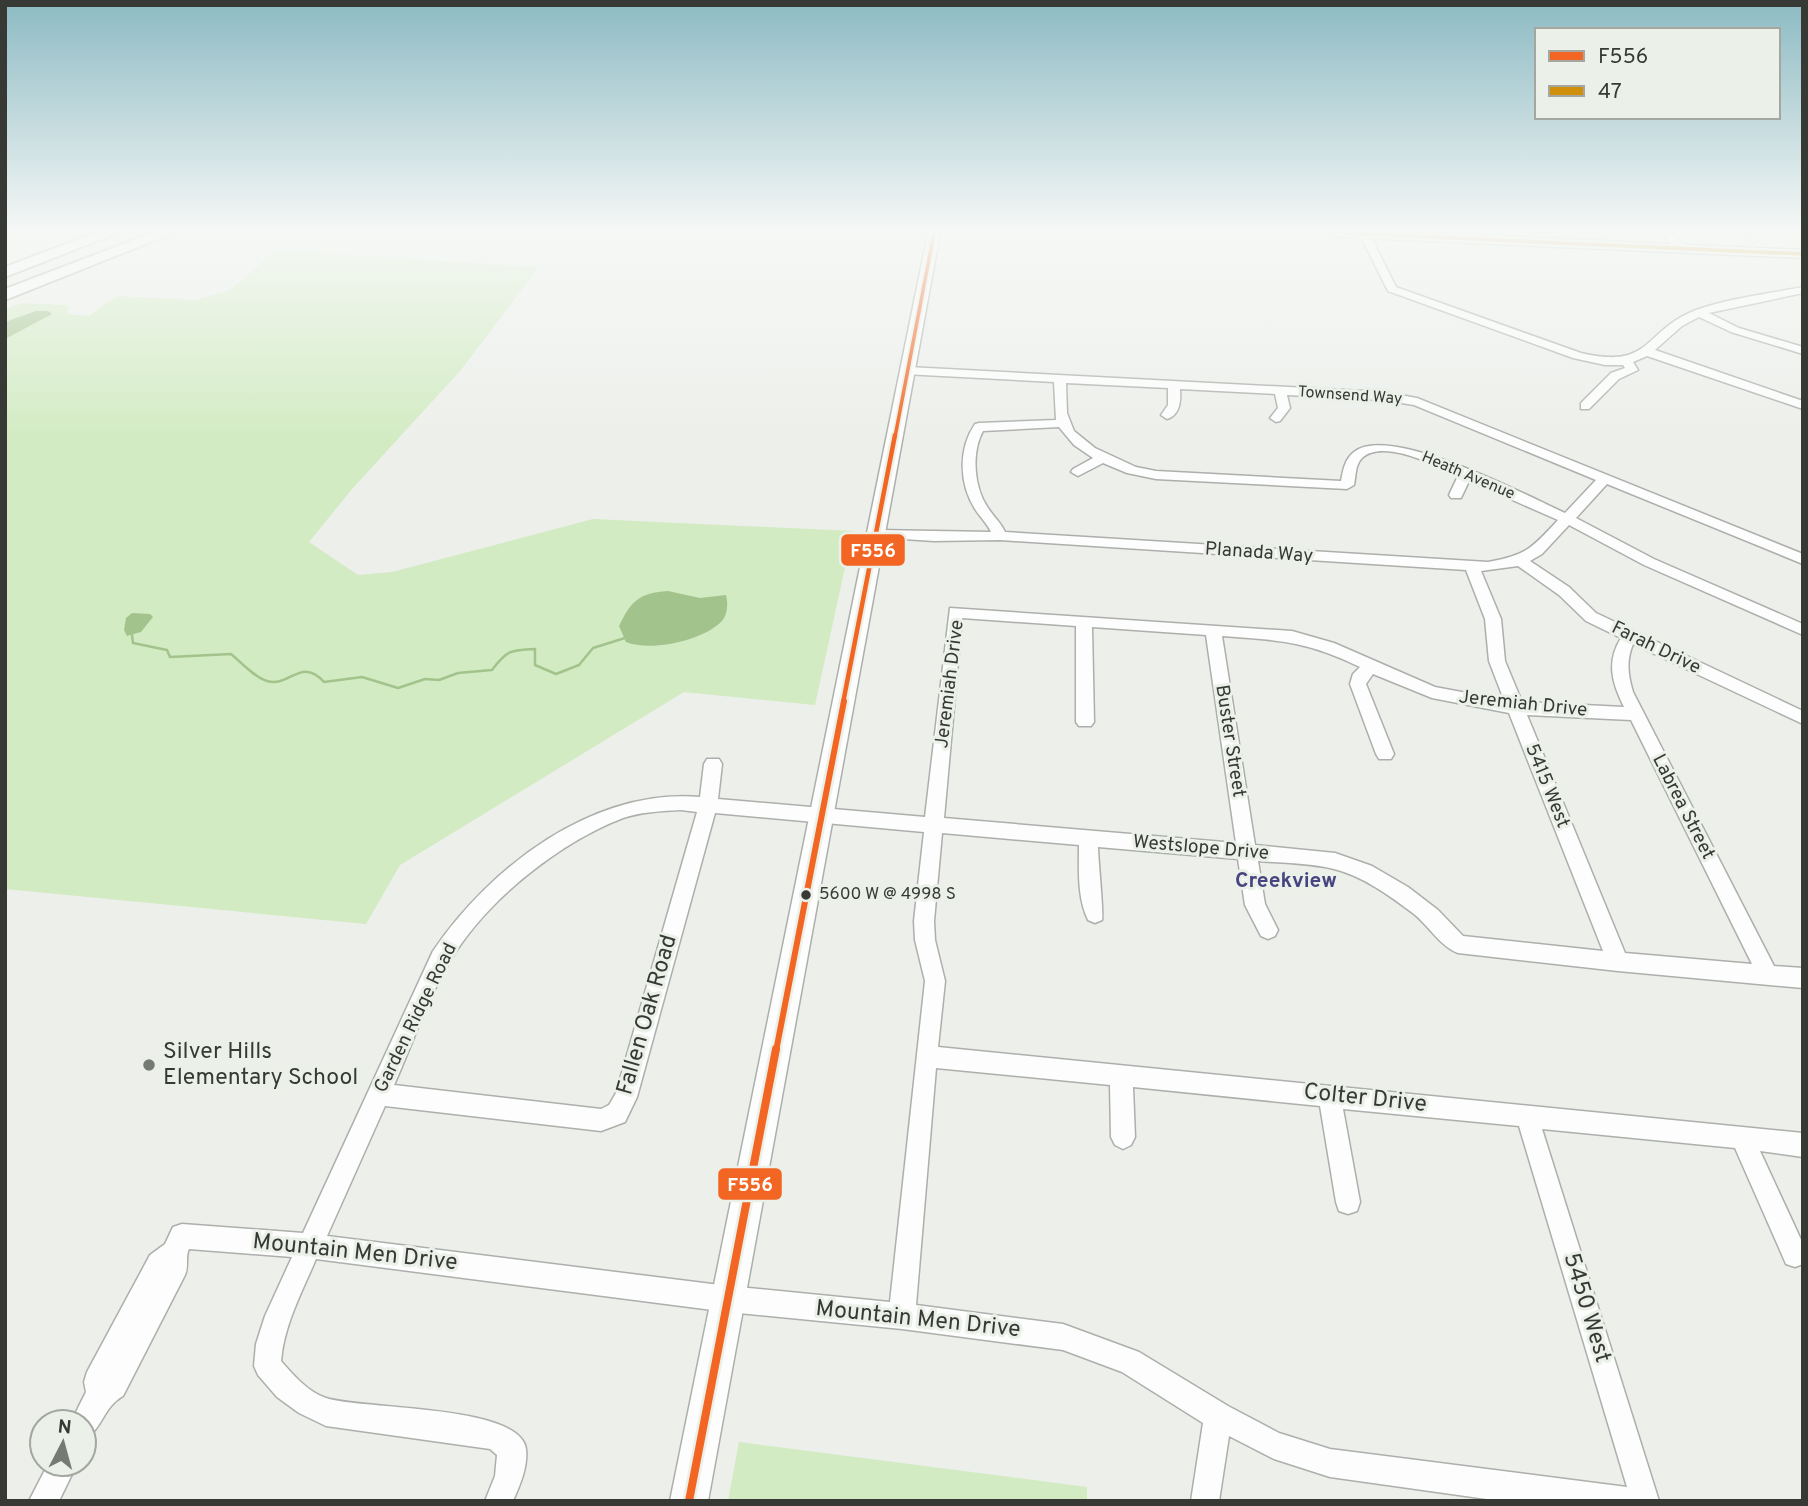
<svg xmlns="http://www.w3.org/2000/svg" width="1808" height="1506" font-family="Overpass,sans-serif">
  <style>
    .green { fill: #d2ebc2 }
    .water { fill: #a2c48c }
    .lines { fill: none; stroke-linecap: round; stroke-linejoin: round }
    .stream { stroke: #a2c48c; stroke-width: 2.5 }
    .minor-casing { stroke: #acafab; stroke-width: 3 }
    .major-casing { stroke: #acafab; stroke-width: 3 }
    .highway-casing { stroke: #acafab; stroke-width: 4 }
    .minor { fill: #fcfdfc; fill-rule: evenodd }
    .major { fill: #fcfdfc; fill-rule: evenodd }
    .highway { fill: #fcfdfc; fill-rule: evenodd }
    .bus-1-far3-casing { stroke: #ebf1e8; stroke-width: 7 }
    .bus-1-far2-casing { stroke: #ebf1e8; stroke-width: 9 }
    .bus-1-far1-casing { stroke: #ebf1e8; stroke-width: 11 }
    .bus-1-casing { stroke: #ebf1e8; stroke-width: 13 }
    .bus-2-casing { stroke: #ebf1e8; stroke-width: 7 }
    .bus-1-far3 { stroke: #f26522; stroke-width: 3.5 }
    .bus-1-far2 { stroke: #f26522; stroke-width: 4.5 }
    .bus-1-far1 { stroke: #f26522; stroke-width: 6 }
    .bus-1 { stroke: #f26522; stroke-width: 8 }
    .bus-2 { stroke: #d1900b; stroke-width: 3.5 }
    .bus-dot { fill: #373935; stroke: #ebf1e8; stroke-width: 2.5 }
    .poi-dot { fill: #767974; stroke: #ebf1e8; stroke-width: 2.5 }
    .labels { text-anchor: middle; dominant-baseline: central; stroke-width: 6; stroke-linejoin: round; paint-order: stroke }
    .far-street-label { font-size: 16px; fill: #373935; stroke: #ebf1e8 }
    .bus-label { font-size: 17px; fill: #373935; stroke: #ebf1e8; text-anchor: start }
    .street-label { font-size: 19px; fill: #373935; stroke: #ebf1e8 }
    .neighbourhood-label { font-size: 21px; font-weight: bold; fill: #484482; stroke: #ebf1e8 }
    .near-street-label { font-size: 23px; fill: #373935; stroke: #ebf1e8 }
    .near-poi-label { font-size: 23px; fill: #373935; stroke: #ebf1e8; text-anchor: start }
    .line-badge { stroke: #ebf1e8; stroke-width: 2.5 }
    .badge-label { font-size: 19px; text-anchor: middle; font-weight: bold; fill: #fff }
  </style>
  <rect width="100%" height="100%" fill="#ecefea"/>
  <!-- green -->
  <g class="green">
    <path d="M 283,251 L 539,267 L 460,371 L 352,489 L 309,542 L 358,575 L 392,572 L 593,519 L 853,531 L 815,705 L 684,692 L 400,865 L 366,924 L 5,889 L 5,309 L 23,303 L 66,305 L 69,308 L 67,314 L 89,316 L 117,296 L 196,300 L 230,290 L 271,254 Z"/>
    <path d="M 739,1442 L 1087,1487 L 1087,1501 L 728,1501 Z"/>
  </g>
  <!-- water -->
  <g class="water">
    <path d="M 36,311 L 48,311 L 52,314 L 5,339 L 5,322 Z"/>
    <path d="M 668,591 L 700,598 L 726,595 C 728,603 728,614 722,621 C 703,641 650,652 626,642 L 619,626 C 631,601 639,593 668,591 Z"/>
    <path d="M 132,613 L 150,614 L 153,617 L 141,632 L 127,636 L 124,630 L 126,618 Z"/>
  </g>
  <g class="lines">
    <!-- stream -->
    <path class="stream" d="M 132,635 L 133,643 L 167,650 L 170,657 L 231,654 C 242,663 254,677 267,681 C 289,688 301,656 324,682 L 362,677 L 398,688 L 425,679 L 439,680 L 458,673 L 492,670 C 507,650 511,650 535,649 L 535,665 L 556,674 L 579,665 L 593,648 L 625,638"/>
    <!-- minor casing -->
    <g class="minor-casing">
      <g id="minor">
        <path d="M 1359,233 L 1369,233 L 1396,287 L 1581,353 C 1653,370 1642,331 1696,310 C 1730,298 1767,294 1803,287 L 1803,293 L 1709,313 L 1739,328 L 1803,347 L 1803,354 L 1731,332 L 1699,317 L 1682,326 L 1655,350 L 1803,401 L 1803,409 L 1647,356 L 1633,362 L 1638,370 L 1619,379 L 1589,409 L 1581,409 L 1581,403 L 1611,373 L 1625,368 L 1623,365 L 1605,365 L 1573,358 L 1388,291 Z"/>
        <path d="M 1662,233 L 1673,233 L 1685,248 L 1684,250 L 1676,250 Z"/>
        <path d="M 1744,233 L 1755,233 L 1761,240 L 1753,242 Z"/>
        <path d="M 908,367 L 1383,392 L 1417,398 L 1803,554 L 1803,564 L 1607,484 L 1576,518 L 1654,559 L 1803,624 L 1803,635 L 1644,565 L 1569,525 L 1542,554 L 1530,561 L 1569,587 L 1596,613 L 1803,711 L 1803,724 L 1633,644 C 1626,661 1628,675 1633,692 L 1774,966 L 1803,968 L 1803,988 L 1618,971 L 1458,953 C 1441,947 1428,925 1414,914 C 1390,896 1363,876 1334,869 C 1309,863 1283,863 1258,861 L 1265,904 L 1278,930 L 1275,936 L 1268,939 L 1261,936 L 1245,905 L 1238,859 L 1098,847 C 1098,859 1104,916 1102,920 L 1095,923 L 1088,920 C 1077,897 1079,870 1079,845 L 942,833 L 934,921 L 935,940 L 945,981 L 938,1047 L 1803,1133 L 1803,1157 L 1760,1151 L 1803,1244 L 1803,1264 L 1795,1267 L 1786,1264 L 1735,1148 L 1542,1129 L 1659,1501 L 1501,1501 L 1330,1477 L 1274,1459 L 1229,1436 L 1219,1501 L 1191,1501 L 1203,1423 L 1122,1372 L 1063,1350 L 902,1329 L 728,1312 L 316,1259 C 302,1292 284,1325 281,1361 C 293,1375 308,1392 326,1398 C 362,1410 520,1404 526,1449 C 528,1467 520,1485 513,1501 L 485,1501 L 495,1476 L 497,1455 L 490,1449 L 326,1426 L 299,1413 L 277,1397 L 258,1375 L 254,1366 L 256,1344 L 265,1316 L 292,1257 L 189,1249 C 185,1257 189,1266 185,1275 L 123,1396 C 102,1408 103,1430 84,1438 L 84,1422 L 71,1422 L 86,1392 L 84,1382 L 87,1372 L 150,1255 L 165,1244 L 173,1227 L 182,1224 L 303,1233 L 433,951 C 490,867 593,788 700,797 L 704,764 L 707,759 L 719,759 L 722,764 L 718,799 L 925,817 L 950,608 L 1292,631 L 1334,643 L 1435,687 L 1504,700 L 1489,661 L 1485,619 L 1466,570 L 1000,540 L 934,541 L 872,537 L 872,531 L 877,530 L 991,532 C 987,523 980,517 975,509 C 959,483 958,449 975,424 L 979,423 L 1056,420 L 1054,382 L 904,374 L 904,368 ZM 1066,383 L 1168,388 L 1168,405 L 1161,415 L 1167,419 C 1180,415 1181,401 1180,389 L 1275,394 L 1278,408 L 1270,418 L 1276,422 L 1280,421 L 1290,408 L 1287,395 L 1383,400 L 1414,405 L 1596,480 L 1565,513 C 1526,495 1389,423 1354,452 C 1345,459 1343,470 1341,481 L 1156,471 L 1136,467 L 1095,448 L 1074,431 L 1067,413 ZM 1059,427 L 1074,445 L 1093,458 L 1073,469 L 1071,472 L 1078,476 L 1103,463 L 1127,473 L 1156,479 L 1347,489 L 1354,485 C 1356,476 1355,465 1362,458 C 1383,438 1437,466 1458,476 L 1449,495 L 1451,498 L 1461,498 L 1469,481 L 1558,520 C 1532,548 1527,555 1488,562 L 1005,532 C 1001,523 994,517 988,508 C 974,488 971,453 983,431 ZM 1518,566 L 1559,595 L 1586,621 L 1621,638 C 1606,662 1612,683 1624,707 L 1522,702 L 1505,661 L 1501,619 L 1481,571 ZM 962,618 L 1076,626 L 1076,722 L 1079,726 L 1091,726 L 1094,722 L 1092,627 L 1206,635 L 1236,843 L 944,818 ZM 1222,636 C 1279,640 1307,641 1360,667 L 1353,674 L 1350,684 L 1376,754 L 1379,759 L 1391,759 L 1394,754 L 1366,684 L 1373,674 L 1432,698 L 1509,713 L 1603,951 L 1463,936 L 1438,910 L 1408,887 L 1372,866 L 1335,853 L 1255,845 ZM 1527,715 L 1631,720 L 1752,964 L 1625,953 ZM 681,810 L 697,812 L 616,1093 L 609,1105 L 601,1109 L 394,1085 C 412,1045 427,1000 449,963 C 483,903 558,843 623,818 C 641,812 662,811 681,810 ZM 715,813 L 924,832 L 914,921 L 915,940 L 925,981 L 890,1302 L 728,1286 L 327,1236 L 385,1106 L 601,1131 L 625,1122 L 637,1097 ZM 936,1068 L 1110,1085 L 1111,1137 L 1115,1145 L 1123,1149 L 1131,1145 L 1135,1137 L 1133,1087 L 1320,1106 L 1336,1202 L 1339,1211 L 1348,1214 L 1357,1211 L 1360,1202 L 1343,1109 L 1519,1126 L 1627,1487 L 1330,1449 L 1279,1433 L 1228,1406 L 1139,1352 L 1063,1324 L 916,1305 Z"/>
        <path d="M 48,1464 L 77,1464 L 59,1501 L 29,1501 Z"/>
      </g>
    </g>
    <!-- major casing -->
    <g class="major-casing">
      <g id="major">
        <path d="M 928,233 L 940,233 L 708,1501 L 670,1501 Z"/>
        <path d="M 1331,233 L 1431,233 L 1803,250 L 1803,258 L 1337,237 Z"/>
      </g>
    </g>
    <!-- highway casing -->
    <g class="highway-casing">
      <g id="highway">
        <path d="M 95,233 L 117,233 L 5,277 L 5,267 Z"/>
        <path d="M 152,233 L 173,233 L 5,300 L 5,289 Z"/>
      </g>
    </g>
    <!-- minor -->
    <use href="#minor" class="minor"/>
    <!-- major -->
    <use href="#major" class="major"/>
    <!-- highway -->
    <use href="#highway" class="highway"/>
    <!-- bus-1-far3 casing -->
    <g class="bus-1-far3-casing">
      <path id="bus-1-far3" d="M 895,437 L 934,233"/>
    </g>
    <!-- bus-1-far2 casing -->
    <g class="bus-1-far2-casing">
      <path id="bus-1-far2" d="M 843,703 L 895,435"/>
    </g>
    <!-- bus-1-far1 casing -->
    <g class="bus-1-far1-casing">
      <path id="bus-1-far1" d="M 776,1051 L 844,701"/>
    </g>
    <!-- bus-1 casing -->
    <g class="bus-1-casing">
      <path id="bus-1" d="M 689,1501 L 776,1049"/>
    </g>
    <!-- bus-2 casing -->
    <g class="bus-2-casing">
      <path id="bus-2" d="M 1347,233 L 1803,254"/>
    </g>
    <!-- bus-1-far3 -->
    <use href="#bus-1-far3" class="bus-1-far3"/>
    <!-- bus-1-far2 -->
    <use href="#bus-1-far2" class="bus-1-far2"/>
    <!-- bus-1-far1 -->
    <use href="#bus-1-far1" class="bus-1-far1"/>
    <!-- bus-1 -->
    <use href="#bus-1" class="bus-1"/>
    <!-- bus-2 -->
    <use href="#bus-2" class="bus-2"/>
  </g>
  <!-- sky -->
  <linearGradient id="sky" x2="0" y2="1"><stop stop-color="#8cbac3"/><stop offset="0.52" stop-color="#f6f8f6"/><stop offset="1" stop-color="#f6f8f6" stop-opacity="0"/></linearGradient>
  <rect width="1808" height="444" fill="url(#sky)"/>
  <!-- markers -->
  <circle class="bus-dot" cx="806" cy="895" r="6"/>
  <circle class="poi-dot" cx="149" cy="1065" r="7"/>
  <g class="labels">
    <!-- far-street labels -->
    <g class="far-street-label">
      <text transform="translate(1350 396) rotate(4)">Townsend Way</text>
      <text transform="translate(1468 476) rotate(23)">Heath Avenue</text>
    </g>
    <!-- bus labels -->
    <g class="bus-label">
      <text x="819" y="895">5600 W @ 4998 S</text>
    </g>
    <!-- street labels -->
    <g class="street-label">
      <text transform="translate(1259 553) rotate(4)">Planada Way</text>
      <text transform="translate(1656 648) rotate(26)">Farah Drive</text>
      <text transform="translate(950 684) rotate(-83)">Jeremiah Drive</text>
      <text transform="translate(1523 704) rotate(6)">Jeremiah Drive</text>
      <text transform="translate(1230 741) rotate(81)">Buster Street</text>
      <text transform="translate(1547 786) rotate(68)">5415 West</text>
      <text transform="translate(1683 807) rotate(63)">Labrea Street</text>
      <text transform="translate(1201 848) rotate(5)">Westslope Drive</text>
      <text transform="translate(416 1018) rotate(-64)">Garden Ridge Road</text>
    </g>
    <!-- neighbourhood labels -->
    <g class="neighbourhood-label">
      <text x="1286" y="881">Creekview</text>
    </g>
    <!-- near-street labels -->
    <g class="near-street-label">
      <text transform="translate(648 1015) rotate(-74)">Fallen Oak Road</text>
      <text transform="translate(1365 1099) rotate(6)">Colter Drive</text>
      <text transform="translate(355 1253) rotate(6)">Mountain Men Drive</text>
      <text transform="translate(1586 1308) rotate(73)">5450 West</text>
      <text transform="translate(918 1320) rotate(6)">Mountain Men Drive</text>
    </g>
    <!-- near-poi labels -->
    <g class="near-poi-label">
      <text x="163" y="1052">Silver Hills<tspan x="163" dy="26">Elementary School</tspan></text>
    </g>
  </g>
  <g class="line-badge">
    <rect x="840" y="533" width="66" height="34" rx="7" fill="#f26522"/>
    <rect x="717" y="1167" width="66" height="34" rx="7" fill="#f26522"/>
  </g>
  <g class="badge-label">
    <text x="873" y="557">F556</text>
    <text x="750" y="1191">F556</text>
  </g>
  <!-- border -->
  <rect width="1808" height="1506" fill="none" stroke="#373935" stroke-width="14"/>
  <!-- legend -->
  <rect x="1535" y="28" width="245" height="91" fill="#ebf1e8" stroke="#a3a7a0" stroke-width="2"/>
  <rect x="1549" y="51" width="35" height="10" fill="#f26522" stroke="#a3a7a0" stroke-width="2"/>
  <text x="1598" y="63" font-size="21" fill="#373935">F556</text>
  <rect x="1549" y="86" width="35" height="10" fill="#d1900b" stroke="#a3a7a0" stroke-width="2"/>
  <text x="1598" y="98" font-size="21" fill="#373935">47</text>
  <!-- north arrow -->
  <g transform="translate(63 1443) rotate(6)"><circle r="33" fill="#ebf1e8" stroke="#a3a7a0" stroke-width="2"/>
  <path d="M0-5L12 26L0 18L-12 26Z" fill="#767974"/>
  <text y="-10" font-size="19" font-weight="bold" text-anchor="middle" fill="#373935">N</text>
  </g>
</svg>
